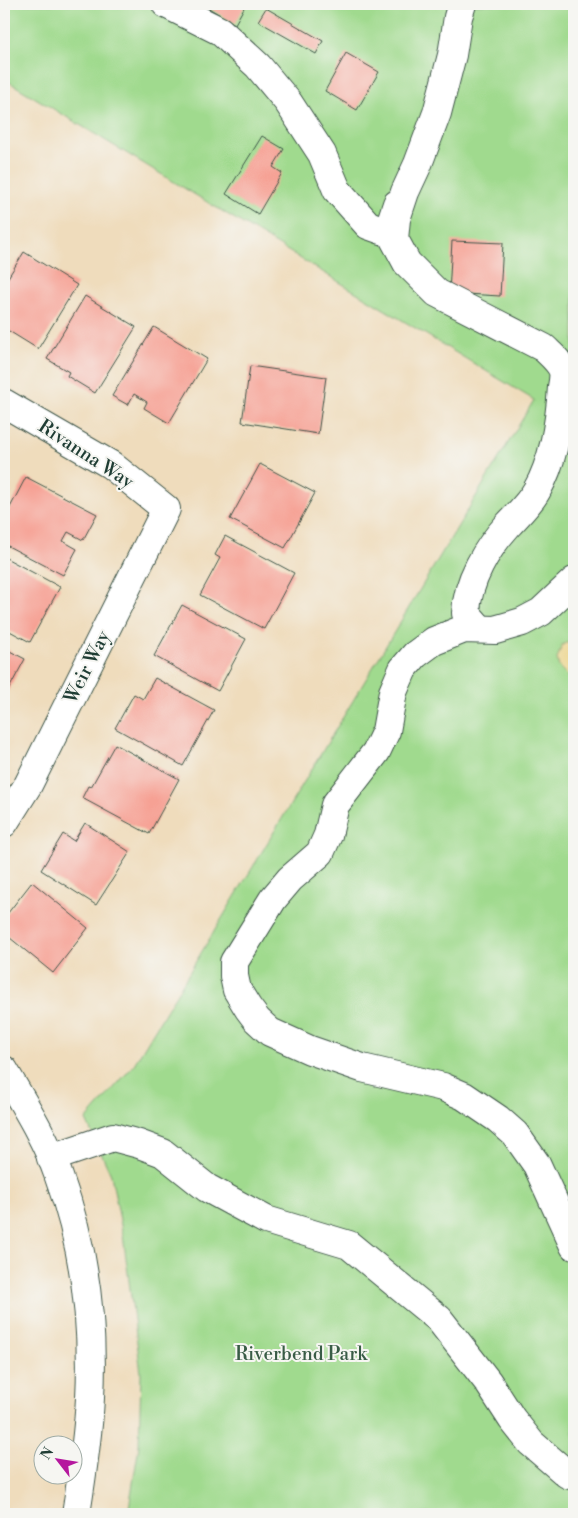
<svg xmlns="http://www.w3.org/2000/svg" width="578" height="1518" font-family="'Libre Bodoni',serif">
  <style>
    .green { fill: #a0da8e; stroke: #608c61 }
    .sand { fill: #eeda9e; stroke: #868c69 }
    .building { fill: #f6a194 }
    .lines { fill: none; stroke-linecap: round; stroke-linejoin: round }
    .minor-casing { stroke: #3e5548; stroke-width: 30 }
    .minor { stroke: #fff; stroke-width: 28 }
    .labels { text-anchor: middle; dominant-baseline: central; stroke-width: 4; stroke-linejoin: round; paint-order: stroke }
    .street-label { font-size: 19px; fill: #1f3d34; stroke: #f6f6f2 }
    .park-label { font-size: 19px; fill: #395c46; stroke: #f6f6f2 }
  </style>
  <rect width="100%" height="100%" fill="#f6f6f2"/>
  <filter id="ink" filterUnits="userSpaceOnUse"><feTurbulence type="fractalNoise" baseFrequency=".02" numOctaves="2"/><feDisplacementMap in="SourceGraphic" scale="10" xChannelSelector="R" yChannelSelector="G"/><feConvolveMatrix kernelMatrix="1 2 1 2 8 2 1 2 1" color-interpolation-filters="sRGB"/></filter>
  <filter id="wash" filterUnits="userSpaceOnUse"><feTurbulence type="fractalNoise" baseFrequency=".0096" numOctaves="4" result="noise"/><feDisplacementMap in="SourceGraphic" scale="20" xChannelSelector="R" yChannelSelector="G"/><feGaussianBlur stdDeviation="1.12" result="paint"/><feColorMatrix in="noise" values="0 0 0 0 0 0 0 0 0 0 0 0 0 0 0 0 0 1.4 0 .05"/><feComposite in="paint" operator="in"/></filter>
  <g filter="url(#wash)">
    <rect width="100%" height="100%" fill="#efdcbc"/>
    <!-- green -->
    <path class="green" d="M 4,4 L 574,4 L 574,1514 L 128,1514 L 139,1446 L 141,1373 L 123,1235 L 111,1175 L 86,1120 L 133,1066 L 534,400 L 4,79 Z"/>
    <!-- sand -->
    <path class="sand" d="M 574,640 L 574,699 L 572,694 L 573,681 L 559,667 L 557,659 L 562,645 Z"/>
    <g id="blocks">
      <!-- building -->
      <g class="building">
        <path d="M 202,4 L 246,4 L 235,24 Z"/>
        <path d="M 266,8 L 323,41 L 316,54 L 258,21 Z"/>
        <path d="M 346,53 L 379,72 L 357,110 L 325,91 Z"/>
        <path d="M 262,136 L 284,149 L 273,167 L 282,173 L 258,214 L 226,194 Z"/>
        <path d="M 452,241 L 503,243 L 500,296 L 449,293 Z"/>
        <path d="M 24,252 L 77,285 L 38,349 L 4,328 L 4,284 Z"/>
        <path d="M 85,296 L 136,327 L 95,393 L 67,376 L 69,372 L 47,359 Z"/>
        <path d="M 154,327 L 207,359 L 169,423 L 144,408 L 147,402 L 134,394 L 128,405 L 112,396 Z"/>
        <path d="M 250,366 L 326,377 L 318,434 L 242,422 Z"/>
        <path d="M 260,464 L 315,493 L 285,548 L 230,519 Z"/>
        <path d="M 26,477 L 97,514 L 83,540 L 68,532 L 63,541 L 77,549 L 63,575 L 4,544 L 4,519 Z"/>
        <path d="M 225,536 L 294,573 L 264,629 L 200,595 L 220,558 L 215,555 Z"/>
        <path d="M 4,557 L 60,587 L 30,642 L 4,628 Z"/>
        <path d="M 182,605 L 246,639 L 218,691 L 154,656 Z"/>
        <path d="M 4,648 L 25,659 L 4,698 Z"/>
        <path d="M 155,678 L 214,710 L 183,766 L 115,728 L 134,694 L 143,699 Z"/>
        <path d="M 115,744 L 179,779 L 149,834 L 82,798 L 88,786 L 91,787 Z"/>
        <path d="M 85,823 L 130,852 L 96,905 L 41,870 L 63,834 L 74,841 Z"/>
        <path d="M 32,882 L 88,928 L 53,973 L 4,933 L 4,918 Z"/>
      </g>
    </g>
  </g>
  <g filter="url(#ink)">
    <use href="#blocks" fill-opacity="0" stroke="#3e5548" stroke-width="1"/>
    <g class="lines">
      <!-- minor casing -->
      <g class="minor-casing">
        <g id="minor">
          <path d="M 166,4 L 220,31 L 258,66 L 288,102 L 322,154 L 337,190 L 368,225 L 382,230 L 391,222 L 397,204"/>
          <path d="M 462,4 L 458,17 L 452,55 L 437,113 L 418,164 L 405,192 L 396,219 L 394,239 L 407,263 L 437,293 L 544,348 C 551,355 560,362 563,371 C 564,376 563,382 562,387 C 560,420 554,460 537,490 C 530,503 518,514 508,525 C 487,548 467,581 466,613 L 480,629"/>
          <path d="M 4,403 L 111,465 L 166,509 L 28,785 L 4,823"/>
          <path d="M 574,581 L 541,612 L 522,622 L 495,630 L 464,629 L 434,641 L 415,655 L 403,669 L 399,678 L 393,692 L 386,731 L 376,752 L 335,805 L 328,835 L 320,853 L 290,879 L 273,899 L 234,962 L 234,976 L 237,990 L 248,1008 L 257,1020 L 270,1032 L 310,1050 L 362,1068 L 443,1087 L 464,1096 L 498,1119 L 515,1134 L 537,1165 L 574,1246"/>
          <path d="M 4,1070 C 23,1103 45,1137 58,1174 C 84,1245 94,1322 90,1398 C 88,1437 82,1476 76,1514"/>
          <path d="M 51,1158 L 113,1137 L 139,1144 L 163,1153 L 207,1188 L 266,1220 L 349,1245 L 439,1319 L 488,1382 L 512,1419 L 531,1443 L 567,1474 L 574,1476"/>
        </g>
      </g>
      <!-- minor -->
      <use href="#minor" class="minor"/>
    </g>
  </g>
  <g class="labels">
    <!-- street labels -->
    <g class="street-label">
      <text transform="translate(86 454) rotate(33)">Rivanna Way</text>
      <text transform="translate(87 667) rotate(-63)">Weir Way</text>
    </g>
    <!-- park labels -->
    <g class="park-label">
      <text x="301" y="1354">Riverbend Park</text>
    </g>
  </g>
  <!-- margin -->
  <rect width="578" height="1518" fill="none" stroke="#f6f6f2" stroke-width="20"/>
  <!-- north arrow -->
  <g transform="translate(58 1460) rotate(301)"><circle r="24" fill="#f6f6f2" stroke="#a0aca6"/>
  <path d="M0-4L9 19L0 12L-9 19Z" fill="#b5179e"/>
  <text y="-8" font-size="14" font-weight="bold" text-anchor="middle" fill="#1f3d34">N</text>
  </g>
</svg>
